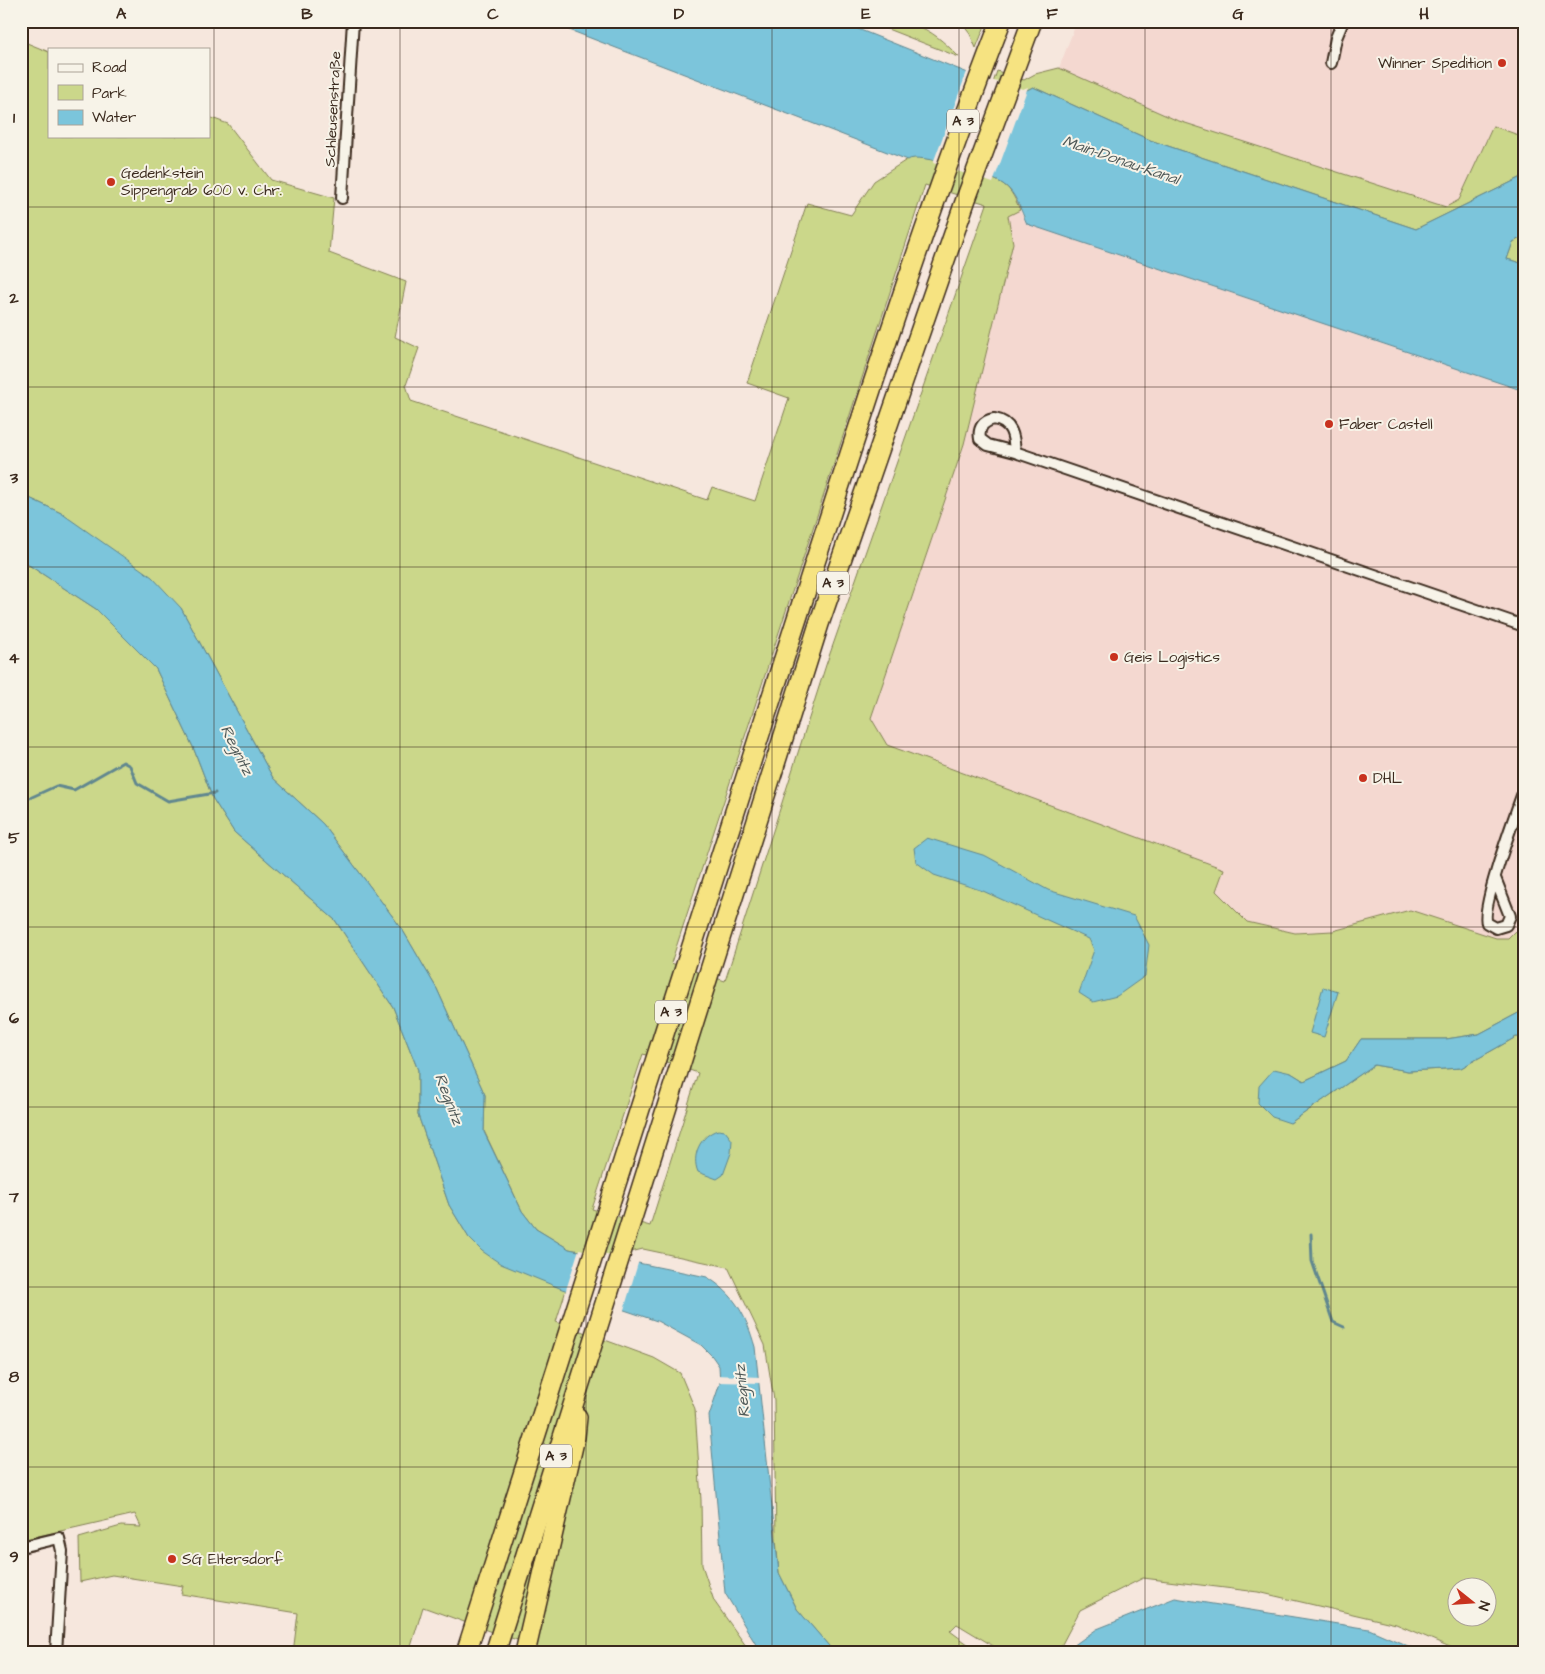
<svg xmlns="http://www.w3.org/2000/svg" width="1545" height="1674" font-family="'Architects Daughter',sans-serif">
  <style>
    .built { fill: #f4d8d0 }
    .green { fill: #cbd78a; stroke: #838054; fill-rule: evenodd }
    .water { fill: #7bc5db; stroke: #61878f }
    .pier { fill: #f6e7dd }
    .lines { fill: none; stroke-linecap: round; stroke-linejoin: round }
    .stream { stroke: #61878f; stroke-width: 3 }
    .minor-casing { stroke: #3b2a1e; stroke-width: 14 }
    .motorway-casing { stroke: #3b2a1e; stroke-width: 22 }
    .minor { stroke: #f7f3e8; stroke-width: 10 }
    .motorway { stroke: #f6e381; stroke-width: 19 }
    .grid { fill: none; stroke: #3b2a1e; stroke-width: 1; stroke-opacity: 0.55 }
    .poi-dot { fill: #c8321e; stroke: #f7f3e8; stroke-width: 2 }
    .labels { text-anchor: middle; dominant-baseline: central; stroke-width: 4; stroke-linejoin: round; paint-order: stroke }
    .shield { fill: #f7f3e8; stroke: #73665b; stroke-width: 1 }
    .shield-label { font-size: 14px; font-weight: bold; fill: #3b2a1e }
    .poi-label { font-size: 15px; fill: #3b2a1e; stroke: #f7f3e8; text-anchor: start }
    .street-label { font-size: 15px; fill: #3b2a1e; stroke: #f7f3e8 }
    .water-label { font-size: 16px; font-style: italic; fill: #4e5857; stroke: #f7f3e8 }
    .neatline { fill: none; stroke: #3b2a1e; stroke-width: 2 }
    .grid-label { font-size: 16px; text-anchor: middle; font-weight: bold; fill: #3b2a1e }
  </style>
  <rect width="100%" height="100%" fill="#f6e7dd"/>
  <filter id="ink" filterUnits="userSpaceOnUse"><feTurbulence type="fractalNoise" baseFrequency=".02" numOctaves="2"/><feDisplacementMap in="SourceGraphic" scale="10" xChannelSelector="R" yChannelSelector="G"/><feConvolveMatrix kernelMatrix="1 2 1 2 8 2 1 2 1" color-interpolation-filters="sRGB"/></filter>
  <g filter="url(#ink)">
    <!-- built -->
    <g class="built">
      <path d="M 1077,21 L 1524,21 L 1524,137 L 1493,126 L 1459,200 L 1446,207 L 1176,120 L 1059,68 Z"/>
      <path d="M 1020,210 L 1027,224 L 1524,391 L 1524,934 L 1515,931 L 1508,938 L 1496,939 L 1410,910 L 1333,931 L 1295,933 L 1247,922 L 1215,891 L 1223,869 L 886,745 L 871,718 L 964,444 L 1013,243 L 1008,216 Z"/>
    </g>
    <!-- green -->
    <g class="green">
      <path d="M 867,21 C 913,21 926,23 959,57 Z"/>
      <path d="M 960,21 L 987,21 L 976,48 L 970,34 Z"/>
      <path d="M 27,43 L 49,52 L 49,136 L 209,136 L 209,117 L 228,124 L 271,180 L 334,198 L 329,253 L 406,282 L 395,337 L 419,348 L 406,385 L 411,401 L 707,500 L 712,487 L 755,501 L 789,398 L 747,383 L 807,203 L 851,215 L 874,181 L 911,157 L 917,156 C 940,162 985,172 1003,184 C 1012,190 1016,201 1020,210 L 1008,216 L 1013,243 L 964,444 L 871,718 L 887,745 L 1224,869 L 1216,891 L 1247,922 L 1295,933 L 1333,931 L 1410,910 L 1496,938 L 1508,938 L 1515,931 L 1524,934 L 1524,1010 L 1479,1034 L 1446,1039 L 1361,1039 L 1346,1061 L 1304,1081 L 1291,1073 L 1290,1123 L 1374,1065 L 1408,1071 L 1461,1068 L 1516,1037 L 1524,1037 L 1524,1653 L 1464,1653 L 1396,1624 L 1258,1592 L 1143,1578 L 1080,1610 L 1061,1646 L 1047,1653 L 1005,1653 L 957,1624 L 950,1631 L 980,1653 L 836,1653 L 833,1651 L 797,1609 L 779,1573 L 776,1539 L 774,1400 L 765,1345 L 728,1267 L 643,1249 L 610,1257 L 569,1249 L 536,1229 L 522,1211 L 484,1131 L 485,1095 L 437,989 L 402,929 L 323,824 L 273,778 L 181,608 L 61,513 L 21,494 L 21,56 ZM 925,185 L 987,204 L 826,665 L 725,981 L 671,963 ZM 643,1054 L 698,1073 L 650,1226 L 592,1209 ZM 1458,1586 L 1488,1586 L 1488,1616 L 1458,1616 Z"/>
      <path d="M 1059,68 L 1176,120 L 1446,207 L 1459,200 L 1493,126 L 1524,137 L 1524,176 L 1416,229 L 1150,140 L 1033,87 L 1023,92 L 993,83 L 997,71 L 1024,80 L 1035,74 Z"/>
      <path d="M 1524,236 L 1524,264 L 1507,259 L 1513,242 Z"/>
      <path d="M 21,560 L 96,609 L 156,669 L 193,747 L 213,799 L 234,832 L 335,920 L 393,1007 L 418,1070 L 418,1115 L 449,1205 L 469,1238 L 566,1290 L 556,1322 L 654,1358 L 680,1373 L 695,1409 L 701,1500 L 702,1565 L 714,1601 L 751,1653 L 534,1653 L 536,1645 L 500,1635 L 423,1607 L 409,1653 L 293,1653 L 298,1613 L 181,1594 L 183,1586 L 112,1575 L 80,1582 L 79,1538 L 121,1526 L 141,1527 L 135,1514 L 21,1540 Z"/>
    </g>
    <!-- water -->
    <g class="water">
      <path d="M 546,21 L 838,21 L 993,83 L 1023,92 L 1033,87 L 1150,140 L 1416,229 L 1524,176 L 1524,236 L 1513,242 L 1507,259 L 1524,264 L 1524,391 L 1027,224 C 1021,211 1016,192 1003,184 C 992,176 917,151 908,160 Z"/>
      <path d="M 21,494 L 61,513 L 152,577 L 181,608 L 273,778 L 323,824 L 402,929 L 437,989 L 485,1095 L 484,1132 L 522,1211 L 536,1229 L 569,1249 L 707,1277 C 736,1295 746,1316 755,1347 L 779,1573 L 797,1609 L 835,1653 L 761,1653 L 725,1593 L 709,1416 L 720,1383 L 719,1366 L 712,1356 L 701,1345 L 657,1321 L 562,1289 L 501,1264 L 482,1251 L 469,1238 L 449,1205 L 418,1115 L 418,1070 L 393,1007 L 335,920 L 234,832 L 213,799 L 193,747 L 156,669 L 96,609 L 21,560 Z"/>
      <path d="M 927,838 L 986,856 L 1048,890 L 1134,916 L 1149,945 L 1145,976 L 1117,996 L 1093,1002 L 1079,993 L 1094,950 L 1089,939 L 983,891 L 934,875 L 916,862 L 914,848 Z"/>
      <path d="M 1323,987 L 1338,992 L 1324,1037 L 1310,1033 Z"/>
      <path d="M 1524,1010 L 1524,1037 L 1516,1037 L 1461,1068 L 1408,1071 L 1374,1065 L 1290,1123 L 1272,1117 L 1258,1103 L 1259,1086 L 1274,1069 L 1291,1073 L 1304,1081 L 1346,1061 L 1361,1039 L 1446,1039 L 1479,1034 Z"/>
      <path d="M 718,1130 L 725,1131 L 732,1140 L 731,1153 L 723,1175 L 717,1179 L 698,1172 C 691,1156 700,1135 718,1130 Z"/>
      <path d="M 1175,1598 L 1369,1629 L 1424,1653 L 1063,1653 L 1097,1629 Z"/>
    </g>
    <!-- pier -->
    <g class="pier">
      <path d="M 968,69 L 994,81 L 1023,89 L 1028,87 L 993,183 L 933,163 Z"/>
      <path d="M 579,1249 L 639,1260 L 623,1313 L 565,1293 Z"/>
      <path d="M 717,1375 L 760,1377 L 760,1383 L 717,1382 Z"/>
    </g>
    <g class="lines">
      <!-- stream -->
      <g class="stream">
        <path d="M 21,802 L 56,786 L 74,790 L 123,762 L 130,766 L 137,783 L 168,801 L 215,793"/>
        <path d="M 1311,1234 L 1312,1261 L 1333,1322 L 1344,1327"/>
      </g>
      <!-- minor casing -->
      <g class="minor-casing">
        <g id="minor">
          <path d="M 1331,63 L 1336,38 L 1343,21"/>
          <path d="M 342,198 L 353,21"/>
          <path d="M 1015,452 C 1014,436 1012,422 994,419 C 983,421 978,428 980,439 L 988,445 L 1015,452 L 1524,626"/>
          <path d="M 1495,878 L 1510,916 L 1506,925 L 1496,928 L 1487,923 C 1480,910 1517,810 1524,790"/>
          <path d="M 21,1547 L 59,1538 L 62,1551 L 56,1653"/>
        </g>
      </g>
      <!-- motorway casing -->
      <g class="motorway-casing">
        <g id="motorway">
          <path d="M 466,1653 C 565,1343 664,1033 763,724 C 839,489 912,252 1001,21"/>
          <path d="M 495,1653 L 819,624 L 966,199 L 1032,21"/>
          <path d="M 525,1653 L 575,1437 L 577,1417"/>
        </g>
      </g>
      <!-- minor -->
      <use href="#minor" class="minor"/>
      <!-- motorway -->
      <use href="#motorway" class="motorway"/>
    </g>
  </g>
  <!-- grid -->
  <path class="grid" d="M 214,21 L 214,1653M 400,21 L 400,1653M 586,21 L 586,1653M 772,21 L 772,1653M 959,21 L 959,1653M 1145,21 L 1145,1653M 1331,21 L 1331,1653M 21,207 L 1524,207M 21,387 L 1524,387M 21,567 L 1524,567M 21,747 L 1524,747M 21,927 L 1524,927M 21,1107 L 1524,1107M 21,1287 L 1524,1287M 21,1467 L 1524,1467"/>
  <!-- markers -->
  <g class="poi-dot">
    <circle cx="1502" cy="63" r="5"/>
    <circle cx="111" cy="182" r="5"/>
    <circle cx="1329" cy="424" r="5"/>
    <circle cx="1114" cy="657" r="5"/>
    <circle cx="1363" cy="778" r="5"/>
    <circle cx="172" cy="1559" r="5"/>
  </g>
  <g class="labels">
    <!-- shield labels -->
    <g class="shield">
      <rect x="947" y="109.5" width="32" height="23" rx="4"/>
      <rect x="817" y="571.5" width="32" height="23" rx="4"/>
      <rect x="655" y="1000.5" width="32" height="23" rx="4"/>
      <rect x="540" y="1444.5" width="32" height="23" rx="4"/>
    </g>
    <g class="shield-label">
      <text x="963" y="121">A 3</text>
      <text x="833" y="583">A 3</text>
      <text x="671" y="1012">A 3</text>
      <text x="556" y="1456">A 3</text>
    </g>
    <!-- poi labels -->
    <g class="poi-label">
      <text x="1492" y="63" text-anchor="end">Winner Spedition</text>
      <text x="121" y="173">Gedenkstein<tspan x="121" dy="17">Sippengrab 600 v. Chr.</tspan></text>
      <text x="1339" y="424">Faber Castell</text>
      <text x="1124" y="657">Geis Logistics</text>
      <text x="1373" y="778">DHL</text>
      <text x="182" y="1559">SG Eltersdorf</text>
    </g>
    <!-- street labels -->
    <g class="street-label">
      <text transform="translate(333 109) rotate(-87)">Schleusenstraße</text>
    </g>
    <!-- water labels -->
    <g class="water-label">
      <text transform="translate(1121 160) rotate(19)">Main-Donau-Kanal</text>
      <text transform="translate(237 750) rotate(63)">Regnitz</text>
      <text transform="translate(449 1099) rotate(69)">Regnitz</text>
      <text transform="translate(742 1391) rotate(-95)">Regnitz</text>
    </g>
  </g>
  <!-- margin -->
  <rect width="1545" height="1674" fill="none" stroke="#f7f3e8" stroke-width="55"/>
  <!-- legend -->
  <rect x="48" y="48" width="162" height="90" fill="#f7f3e8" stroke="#aca397"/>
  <rect x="58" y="64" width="25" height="8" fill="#f7f3e8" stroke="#aca397"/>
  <text x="92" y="72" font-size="15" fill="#3b2a1e">Road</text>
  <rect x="58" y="85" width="25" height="15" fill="#cbd78a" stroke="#aca397"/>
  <text x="92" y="98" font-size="15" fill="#3b2a1e">Park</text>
  <rect x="58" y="110" width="25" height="15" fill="#7bc5db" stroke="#aca397"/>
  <text x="92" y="122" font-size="15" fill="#3b2a1e">Water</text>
  <!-- north arrow -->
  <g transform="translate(1472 1602) rotate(107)"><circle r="24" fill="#f7f3e8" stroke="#aca397"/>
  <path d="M0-4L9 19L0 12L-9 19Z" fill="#c8321e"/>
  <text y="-8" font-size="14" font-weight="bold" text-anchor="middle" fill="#3b2a1e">N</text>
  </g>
  <rect x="28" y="28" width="1490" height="1618" class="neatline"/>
  <g class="grid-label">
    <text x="121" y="19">A</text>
    <text x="307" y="19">B</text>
    <text x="493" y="19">C</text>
    <text x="679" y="19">D</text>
    <text x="866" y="19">E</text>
    <text x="1052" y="19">F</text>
    <text x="1238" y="19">G</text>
    <text x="1424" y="19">H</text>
    <text x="14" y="123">1</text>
    <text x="14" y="303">2</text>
    <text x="14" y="483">3</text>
    <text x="14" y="663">4</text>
    <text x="14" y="843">5</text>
    <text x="14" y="1023">6</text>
    <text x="14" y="1202">7</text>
    <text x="14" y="1382">8</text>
    <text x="14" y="1562">9</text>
  </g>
</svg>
